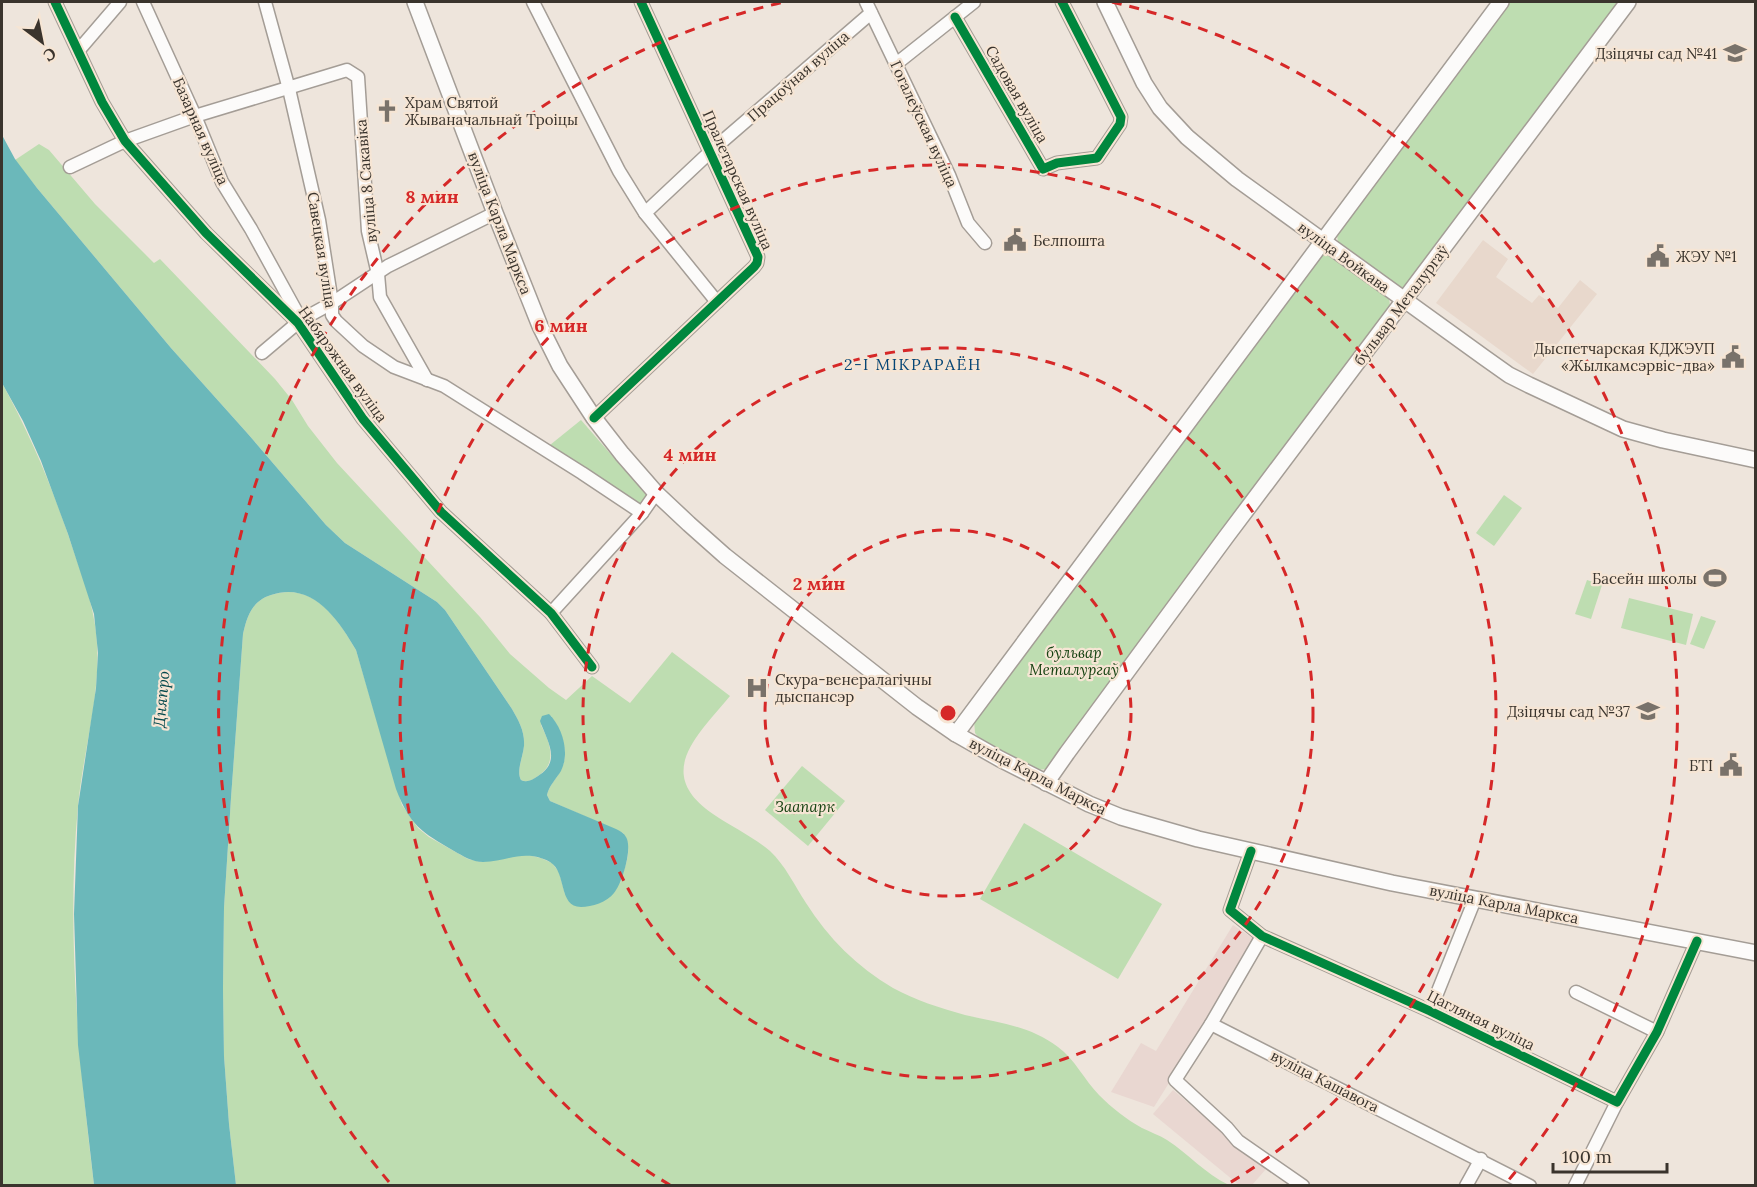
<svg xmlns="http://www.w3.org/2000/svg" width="1757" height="1187" font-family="Lora,serif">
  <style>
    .commercial { fill: #e8d8cc }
    .industrial { fill: #e9d7d1 }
    .green { fill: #beddb1 }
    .water { fill: #6bb8ba }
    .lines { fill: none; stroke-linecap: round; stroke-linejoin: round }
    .minor-casing { stroke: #a49d96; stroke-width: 15 }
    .major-casing { stroke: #a49d96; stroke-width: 18 }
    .minor { stroke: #fcfbfa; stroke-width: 12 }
    .major { stroke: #fcfbfa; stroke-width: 15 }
    .cycleway-casing { stroke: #f6e5d4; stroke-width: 13 }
    .cycleway { stroke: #00873e; stroke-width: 9 }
    .ring { fill: none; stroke: #d62828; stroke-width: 3; stroke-dasharray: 10 8 }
    .labels { text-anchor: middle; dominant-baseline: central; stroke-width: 4.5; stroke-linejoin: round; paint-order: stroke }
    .poi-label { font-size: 15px; fill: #3a342d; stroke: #f6e5d4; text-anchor: end }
    .street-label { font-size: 15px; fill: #3a342d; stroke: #f6e5d4 }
    .park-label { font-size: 15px; font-style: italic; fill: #154211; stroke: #f6e5d4 }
    .neighbourhood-label { font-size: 16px; letter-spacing: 1.5px; fill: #064676; stroke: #f6e5d4 }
    .water-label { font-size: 16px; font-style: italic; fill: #03484c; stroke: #f6e5d4 }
    .centre { fill: #d62828; stroke: #f6e5d4; stroke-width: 3 }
    .ring-label { font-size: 18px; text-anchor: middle; font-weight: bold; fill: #d62828; stroke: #f6e5d4; stroke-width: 4.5; stroke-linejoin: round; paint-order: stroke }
  </style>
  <rect width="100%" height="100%" fill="#eee5dc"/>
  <!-- commercial -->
  <path class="commercial" d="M 1483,240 L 1508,259 L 1496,277 L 1532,303 L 1539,295 L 1558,308 L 1580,280 L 1597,294 L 1533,374 L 1436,303 Z"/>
  <!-- industrial -->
  <g class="industrial">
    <path d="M 1233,925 L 1257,941 L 1154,1107 L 1111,1092 L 1141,1043 L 1156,1051 Z"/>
    <path d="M 1173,1090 L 1266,1169 L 1252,1185 L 1239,1185 L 1153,1114 Z"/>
  </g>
  <!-- green -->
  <g class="green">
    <path d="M 1507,2 L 1622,2 L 1404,288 L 1399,289 L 1338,244 L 1337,234 Z"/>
    <path d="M 39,144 L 49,150 L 95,204 L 154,263 L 160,259 L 275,379 L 292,400 L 308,426 L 337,463 L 480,617 L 510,654 L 549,688 L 566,700 L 592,676 L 630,703 L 672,652 L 730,696 C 698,735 653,773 713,814 C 732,827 752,836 770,851 C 785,865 795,886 806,903 C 828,938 857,967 893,988 C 915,1000 940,1008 965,1015 C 999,1023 1028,1025 1058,1047 C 1074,1058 1085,1081 1099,1095 C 1112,1108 1126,1119 1142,1128 C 1150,1132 1159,1135 1167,1140 C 1189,1154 1205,1174 1229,1185 L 236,1185 L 229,1124 L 224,1056 L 223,988 L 224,908 L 231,798 L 243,634 C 247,616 252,601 271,595 C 313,581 338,619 356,650 L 402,805 L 418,828 L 429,837 L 468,859 L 481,862 L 513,856 L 528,855 L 541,858 L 552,863 L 559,872 L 565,894 L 620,883 C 625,867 634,847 623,833 L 550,801 L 547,795 C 549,786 556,779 561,770 C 570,752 562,732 551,716 L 541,725 C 550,743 558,763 538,776 C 532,780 528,783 521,780 C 516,771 523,757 524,746 C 525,732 519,721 512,709 L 445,610 L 437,602 L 345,543 L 326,525 L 248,434 L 171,348 L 37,188 L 15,160 Z"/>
    <path d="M 1324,255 L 1329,255 L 1389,297 L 1390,306 L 1389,311 L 1048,769 L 1035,770 L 983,743 L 975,733 L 974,720 L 1320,257 Z"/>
    <path d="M 2,383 C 31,436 54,491 73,549 C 80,570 89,592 93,614 C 107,678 84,742 78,806 C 66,932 79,1061 94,1185 L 2,1185 Z"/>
    <path d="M 581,420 L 648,497 L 639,508 L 550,445 Z"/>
    <path d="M 1504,495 L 1522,508 L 1494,546 L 1476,533 Z"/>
    <path d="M 1587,580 L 1602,585 L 1591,619 L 1575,614 Z"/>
    <path d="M 1629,598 L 1693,614 L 1686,645 L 1621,628 Z"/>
    <path d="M 1701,616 L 1716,621 L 1704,649 L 1690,644 Z"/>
    <path d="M 802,766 L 845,801 L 808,846 L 765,810 Z"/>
    <path d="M 1024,823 L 1162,904 L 1118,979 L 980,899 Z"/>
  </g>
  <!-- water -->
  <path class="water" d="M 2,135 L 15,159 L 37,188 L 171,348 L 248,434 L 326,525 L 345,543 L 437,602 L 445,610 L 512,709 C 519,721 525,732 524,746 C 523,757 516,771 521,780 C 527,783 532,780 538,776 C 562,761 547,741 540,721 L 542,716 L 549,714 C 563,728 570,753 561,771 C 556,779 549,786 547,795 L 550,801 L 616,829 C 620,831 624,833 626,837 C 633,848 622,884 614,893 C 607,902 592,907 581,907 C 558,907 567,872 550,862 C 524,848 507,862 483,862 C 472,862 463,856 454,851 C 421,832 410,825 396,789 L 356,650 C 338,619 312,581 271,595 C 252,601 247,616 243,634 L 231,798 L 224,908 L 223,988 L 224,1056 L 229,1124 L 236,1185 L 94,1185 L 78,1045 L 74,914 L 78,806 L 96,688 L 98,653 L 94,614 L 68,534 L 41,461 L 23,421 L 2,383 Z"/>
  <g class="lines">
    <!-- minor casing -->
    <g class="minor-casing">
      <g id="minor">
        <path d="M 55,2 L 102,102 L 125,141 L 206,233 L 298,323 L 363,419 L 441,512 L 551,613 L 592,667"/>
        <path d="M 143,2 L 195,116 L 222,182 L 251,229 L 301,320"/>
        <path d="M 265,2 L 289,89 L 319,220 L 332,303 L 332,315 L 336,321 L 363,346 L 394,367 L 444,386 L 582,473 L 642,513"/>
        <path d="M 533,2 L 619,171 L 645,213 L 717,302"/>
        <path d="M 866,2 L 949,175 L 968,223 L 985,243"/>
        <path d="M 955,17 L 1043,169 L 1057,163 L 1097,158 L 1120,124 L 1121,117 L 1062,2"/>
        <path d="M 78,51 L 120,2"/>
        <path d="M 896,64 L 974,2"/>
        <path d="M 70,167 L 125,141 L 195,116 L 347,70 L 358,77 L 368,231 L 378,274 L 380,297 L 427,380"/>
        <path d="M 645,213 L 710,152 L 871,13"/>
        <path d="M 262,353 L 301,320 L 332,303 L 388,266 L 495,213"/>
        <path d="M 594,418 L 754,267 L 757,263 L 758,257 L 641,2"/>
        <path d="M 551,613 L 642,513 L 656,493"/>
        <path d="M 1251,851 L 1230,910 L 1262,936 L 1430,1011 L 1617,1102 L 1657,1032 L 1697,941"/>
        <path d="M 1262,936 L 1211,1024 L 1530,1186"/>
        <path d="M 1576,992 L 1657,1032"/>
        <path d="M 1430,1011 L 1475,899"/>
        <path d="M 1211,1024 L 1175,1080 L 1227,1128 L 1238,1141 L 1303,1186"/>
        <path d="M 1466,1186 L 1481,1159"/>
        <path d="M 1575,1186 L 1617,1102"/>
      </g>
    </g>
    <!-- major casing -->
    <g class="major-casing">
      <g id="major">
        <path d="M 415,2 L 495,213 L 540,326 L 560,366 L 594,418 L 622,454 L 656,493 L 689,524 L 725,556 L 917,707 L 956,734 L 1000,759 L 1089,804 L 1121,817 L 1198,839 L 1392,883 L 1756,953"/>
        <path d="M 1105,2 L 1144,83 L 1160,108 L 1187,137 L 1237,179 L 1485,358 L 1509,375 L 1529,385 L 1623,429 L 1663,440 L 1756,460"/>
        <path d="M 956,734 L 1501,2"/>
        <path d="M 1046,783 L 1067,753 L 1226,537 L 1628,2"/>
      </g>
    </g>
    <!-- minor -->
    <use href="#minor" class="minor"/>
    <!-- major -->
    <use href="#major" class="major"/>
    <!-- cycleway casing -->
    <g class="cycleway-casing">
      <g id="cycleway">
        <path d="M 55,2 L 102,102 L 125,141 L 206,233 L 298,323 L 363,419 L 441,512 L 551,613 L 592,667"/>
        <path d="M 955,17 L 1043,169 L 1057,163 L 1097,158 L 1120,124 L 1121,117 L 1062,2"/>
        <path d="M 594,418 L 754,267 L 757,263 L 758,257 L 641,2"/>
        <path d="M 1251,851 L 1230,910 L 1262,936 L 1430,1011 L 1617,1102 L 1657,1032 L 1697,941"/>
      </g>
    </g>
    <!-- cycleway -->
    <use href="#cycleway" class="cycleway"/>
  </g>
  <!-- distance rings -->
  <g class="ring">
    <circle cx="948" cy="713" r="183"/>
    <circle cx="948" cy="713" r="365"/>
    <path d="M670 1185A548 548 0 1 1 1226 1185"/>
    <path d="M389 1182A730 730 0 0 1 784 2M1112 2A730 730 0 0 1 1507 1182"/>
  </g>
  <!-- icons -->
  <defs>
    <g id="school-bare" transform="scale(1.8)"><path d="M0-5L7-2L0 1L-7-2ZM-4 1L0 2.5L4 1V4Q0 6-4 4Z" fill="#79726a" stroke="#f6e5d4" stroke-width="2.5" paint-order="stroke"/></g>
    <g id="church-bare" transform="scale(1.8)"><path d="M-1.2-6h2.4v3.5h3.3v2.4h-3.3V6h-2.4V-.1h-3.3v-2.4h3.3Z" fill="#79726a" stroke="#f6e5d4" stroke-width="2.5" paint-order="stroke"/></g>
    <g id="civic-bare" transform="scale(1.8)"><path d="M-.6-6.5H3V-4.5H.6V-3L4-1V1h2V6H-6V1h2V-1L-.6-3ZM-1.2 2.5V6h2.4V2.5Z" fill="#79726a" stroke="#f6e5d4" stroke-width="2.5" paint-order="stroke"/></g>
    <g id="stadium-bare" transform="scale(1.8)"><path d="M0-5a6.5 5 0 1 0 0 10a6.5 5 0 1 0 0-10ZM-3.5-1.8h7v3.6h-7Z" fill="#79726a" stroke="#f6e5d4" stroke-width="2.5" paint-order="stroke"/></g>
    <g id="hospital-bare" transform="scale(1.8)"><path d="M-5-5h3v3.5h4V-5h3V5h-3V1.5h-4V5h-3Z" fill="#79726a" stroke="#f6e5d4" stroke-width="2.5" paint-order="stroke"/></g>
  </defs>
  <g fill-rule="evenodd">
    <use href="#school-bare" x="1735" y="53"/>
    <use href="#church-bare" x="387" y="111"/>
    <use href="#civic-bare" x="1015" y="240"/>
    <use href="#civic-bare" x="1658" y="256"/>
    <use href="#civic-bare" x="1733" y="357"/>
    <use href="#stadium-bare" x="1715" y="578"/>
    <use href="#hospital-bare" x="757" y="688"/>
    <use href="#school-bare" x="1648" y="711"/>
    <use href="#civic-bare" x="1731" y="765"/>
  </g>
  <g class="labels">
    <!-- poi labels -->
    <g class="poi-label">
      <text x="1717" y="53">Дзіцячы сад №41</text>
      <text x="405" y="102" text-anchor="start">Храм Святой<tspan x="405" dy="17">Жываначальнай Троіцы</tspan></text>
      <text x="1033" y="240" text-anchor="start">Белпошта</text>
      <text x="1676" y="256" text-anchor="start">ЖЭУ №1</text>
      <text x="1715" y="348">Дыспетчарская КДЖЭУП<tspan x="1715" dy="17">«Жылкамсэрвіс-два»</tspan></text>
      <text x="1697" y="578">Басейн школы</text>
      <text x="775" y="679" text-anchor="start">Скура-венералагічны<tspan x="775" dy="17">дыспансэр</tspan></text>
      <text x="1630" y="711">Дзіцячы сад №37</text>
      <text x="1713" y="765">БТІ</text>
    </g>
    <!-- street labels -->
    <g class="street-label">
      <text transform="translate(798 76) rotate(-41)">Працоўная вуліца</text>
      <text transform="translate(1017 94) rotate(60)">Садовая вуліца</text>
      <text transform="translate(924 124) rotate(65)">Гогалеўская вуліца</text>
      <text transform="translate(201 131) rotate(66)">Базарная вуліца</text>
      <text transform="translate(738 180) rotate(66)">Пралетарская вуліца</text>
      <text transform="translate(366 181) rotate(-95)">вуліца 8 Сакавіка</text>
      <text transform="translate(500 223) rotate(69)">вуліца Карла Маркса</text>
      <text transform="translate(322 250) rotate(81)">Савецкая вуліца</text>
      <text transform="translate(1344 257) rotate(36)">вуліца Войкава</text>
      <text transform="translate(1401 305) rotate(-53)">бульвар Металургаў</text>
      <text transform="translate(343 364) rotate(54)">Набярэжная вуліца</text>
      <text transform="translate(1038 776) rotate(27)">вуліца Карла Маркса</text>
      <text transform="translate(1504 904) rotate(11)">вуліца Карла Маркса</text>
      <text transform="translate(1481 1020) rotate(26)">Цагляная вуліца</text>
      <text transform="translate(1325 1081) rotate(27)">вуліца Кашавога</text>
    </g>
    <!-- park labels -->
    <g class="park-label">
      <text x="1074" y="652">бульвар<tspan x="1074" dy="17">Металургаў</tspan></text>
      <text x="805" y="806">Заапарк</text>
    </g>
    <!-- neighbourhood labels -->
    <g class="neighbourhood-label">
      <text x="913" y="364">2-І МІКРАРАЁН</text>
    </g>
    <!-- water labels -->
    <g class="water-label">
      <text transform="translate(161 699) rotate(-85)">Дняпро</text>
    </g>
  </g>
  <circle cx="948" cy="713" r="9" class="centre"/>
  <g class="ring-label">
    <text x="432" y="203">8 мин</text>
    <text x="561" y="332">6 мин</text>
    <text x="690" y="461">4 мин</text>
    <text x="819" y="590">2 мин</text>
  </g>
  <!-- border -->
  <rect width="1757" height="1187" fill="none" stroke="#3a342d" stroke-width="6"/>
  <!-- north arrow -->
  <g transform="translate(42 42) rotate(148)" stroke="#f6e5d4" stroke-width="4.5" paint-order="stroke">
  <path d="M0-4.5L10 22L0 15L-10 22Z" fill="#3a342d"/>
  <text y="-9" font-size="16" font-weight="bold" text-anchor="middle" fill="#3a342d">С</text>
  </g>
  <!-- scale -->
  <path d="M1553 1163v9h114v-9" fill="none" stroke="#3a342d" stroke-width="3"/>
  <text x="1562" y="1163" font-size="18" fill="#3a342d" stroke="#f6e5d4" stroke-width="4.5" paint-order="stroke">100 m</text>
</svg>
